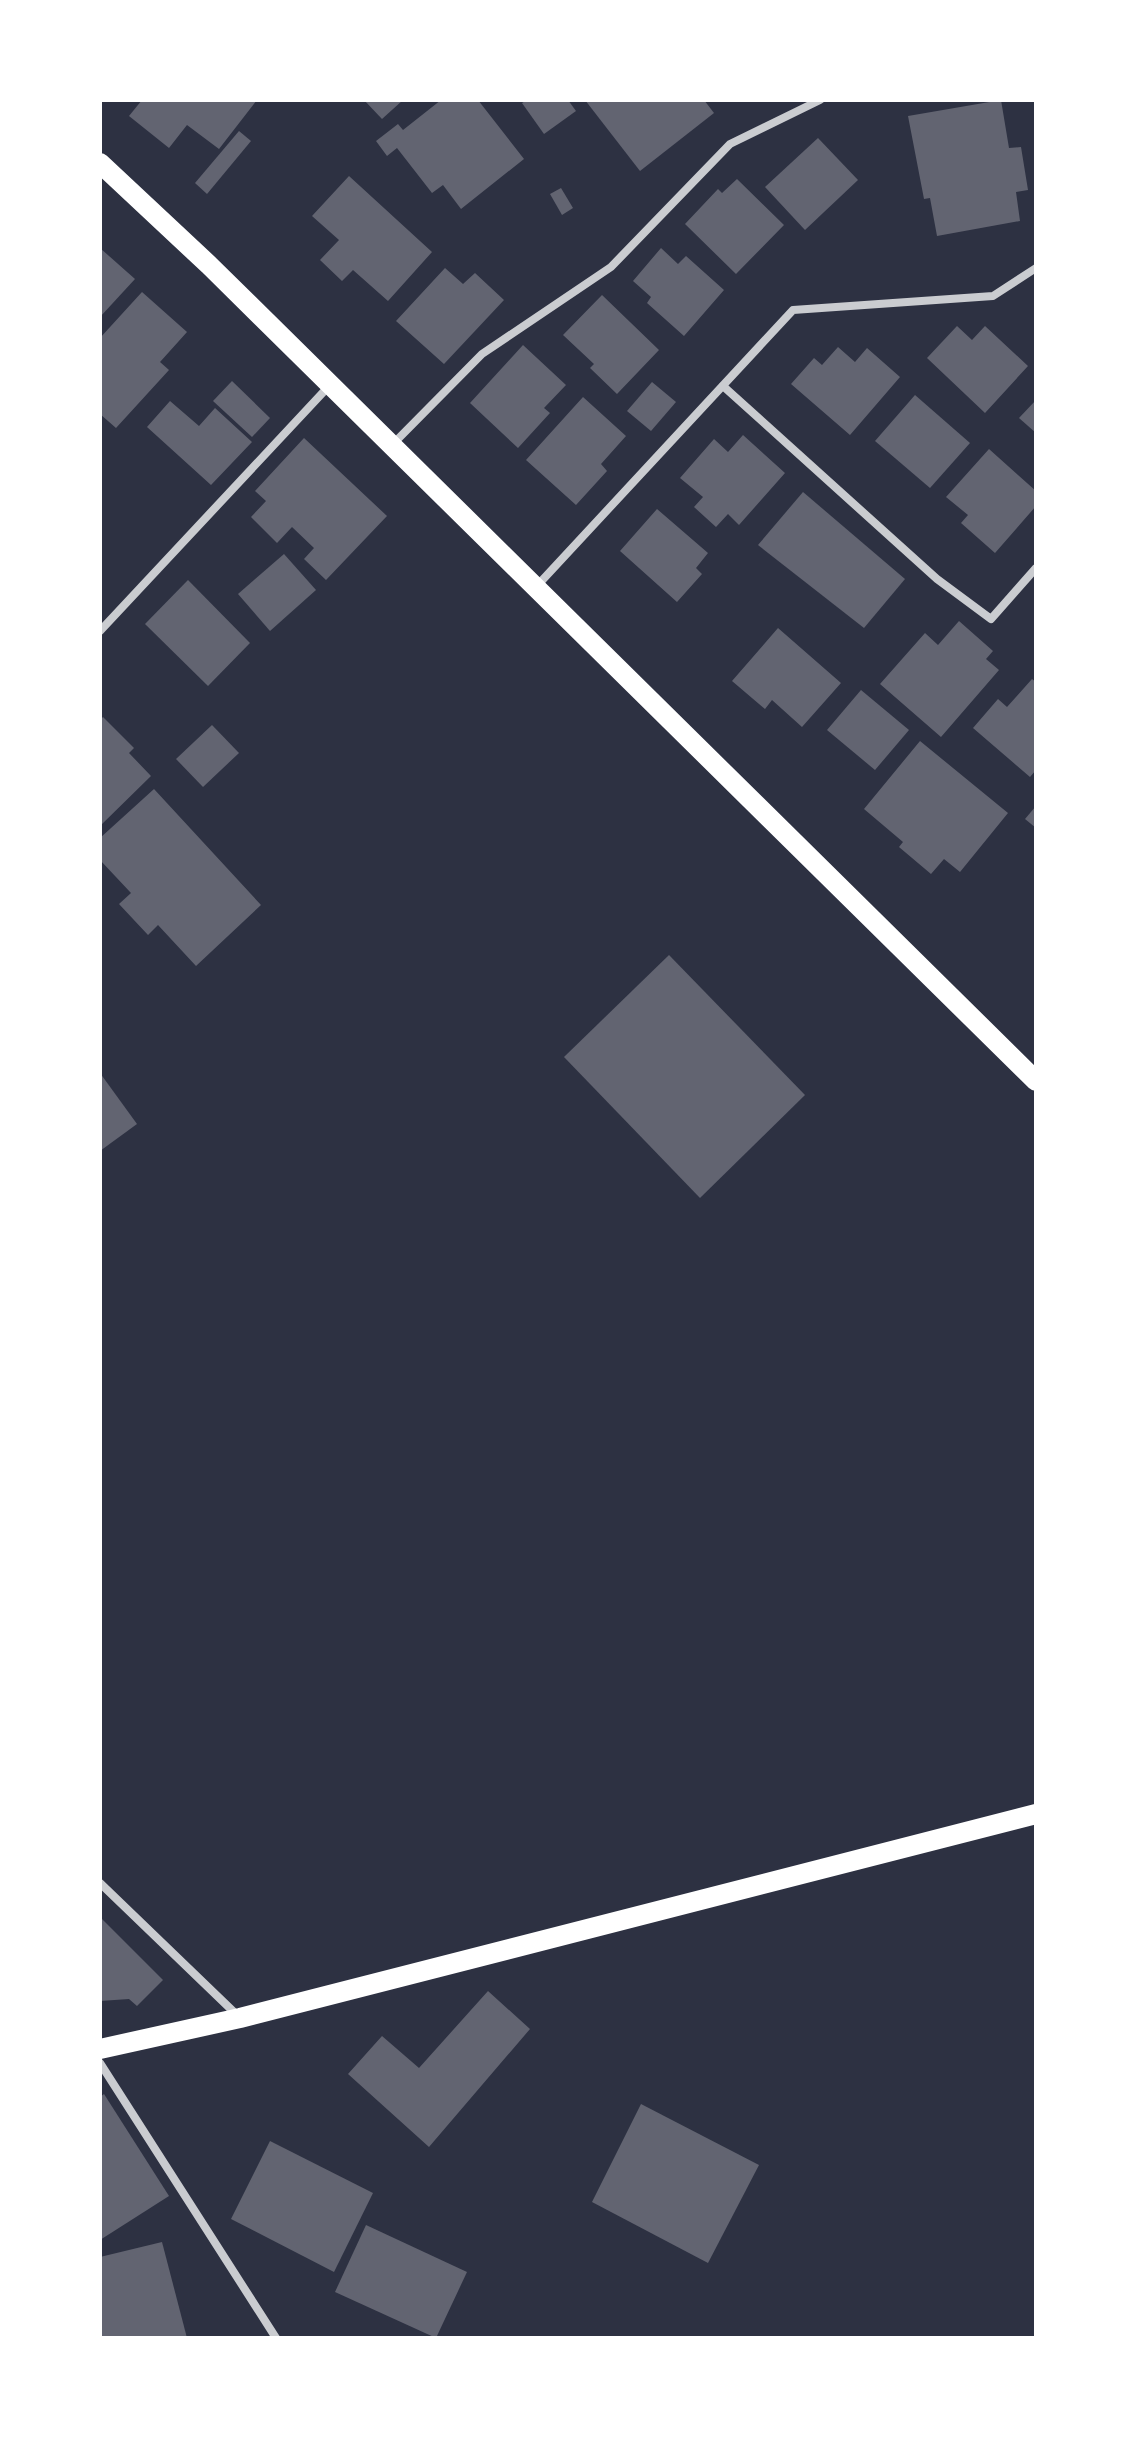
<svg xmlns="http://www.w3.org/2000/svg" width="1136" height="2438" font-family="'Source Sans 3',sans-serif">
  <style>
    .building { fill: #626471 }
    .lines { fill: none; stroke-linecap: round; stroke-linejoin: round }
    .minor { stroke: #caccd0; stroke-width: 8 }
    .primary { stroke: #fff; stroke-width: 20 }
  </style>
  <rect width="100%" height="100%" fill="#2d3142"/>
  <!-- building -->
  <g class="building">
    <path d="M 142,100 L 257,100 L 219,149 L 187,125 L 169,148 L 129,116 Z"/>
    <path d="M 364,100 L 403,100 L 382,119 Z"/>
    <path d="M 441,100 L 478,100 L 524,159 L 461,209 L 443,185 L 432,193 L 397,148 L 387,156 L 376,141 L 398,124 L 403,130 Z"/>
    <path d="M 527,100 L 568,100 L 576,111 L 544,134 L 522,103 Z"/>
    <path d="M 585,100 L 704,100 L 714,113 L 640,171 Z"/>
    <path d="M 1001,100 L 1009,148 L 1021,147 L 1028,190 L 1016,192 L 1020,221 L 937,236 L 930,198 L 924,199 L 908,116 Z"/>
    <path d="M 239,131 L 251,141 L 207,194 L 195,183 Z"/>
    <path d="M 818,138 L 858,180 L 805,230 L 765,187 Z"/>
    <path d="M 349,176 L 432,252 L 388,301 L 353,270 L 342,281 L 320,260 L 339,240 L 312,216 Z"/>
    <path d="M 737,179 L 784,225 L 736,274 L 685,224 L 718,189 L 722,193 Z"/>
    <path d="M 561,188 L 573,208 L 562,215 L 550,194 Z"/>
    <path d="M 100,248 L 135,279 L 100,317 Z"/>
    <path d="M 661,248 L 678,264 L 686,256 L 724,290 L 684,336 L 647,303 L 651,297 L 633,281 Z"/>
    <path d="M 445,268 L 463,284 L 475,273 L 504,300 L 444,364 L 396,321 Z"/>
    <path d="M 142,292 L 187,332 L 160,362 L 169,370 L 116,428 L 100,414 L 100,338 Z"/>
    <path d="M 602,295 L 659,350 L 617,394 L 590,368 L 594,364 L 563,335 Z"/>
    <path d="M 957,326 L 972,340 L 985,326 L 1028,366 L 985,413 L 927,358 Z"/>
    <path d="M 523,345 L 566,385 L 544,408 L 550,413 L 518,448 L 470,403 Z"/>
    <path d="M 838,347 L 855,362 L 867,348 L 900,377 L 850,435 L 791,384 L 814,358 L 822,365 Z"/>
    <path d="M 232,381 L 270,418 L 252,437 L 213,401 Z"/>
    <path d="M 652,382 L 676,402 L 651,431 L 627,411 Z"/>
    <path d="M 915,395 L 970,443 L 930,488 L 875,441 Z"/>
    <path d="M 583,397 L 626,436 L 601,464 L 607,471 L 576,505 L 526,460 Z"/>
    <path d="M 1036,400 L 1036,433 L 1019,418 Z"/>
    <path d="M 170,401 L 199,426 L 215,408 L 252,442 L 211,485 L 147,427 Z"/>
    <path d="M 743,435 L 785,473 L 739,525 L 728,514 L 716,527 L 694,507 L 703,497 L 680,478 L 714,439 L 728,452 Z"/>
    <path d="M 304,438 L 387,516 L 326,580 L 304,559 L 314,548 L 292,527 L 277,543 L 251,517 L 266,501 L 255,491 Z"/>
    <path d="M 989,449 L 1036,491 L 1036,506 L 995,553 L 961,523 L 968,515 L 946,497 Z"/>
    <path d="M 803,492 L 905,579 L 864,628 L 758,545 Z"/>
    <path d="M 657,509 L 708,553 L 696,568 L 702,574 L 677,602 L 620,551 Z"/>
    <path d="M 284,554 L 316,590 L 270,631 L 238,594 Z"/>
    <path d="M 188,580 L 250,643 L 208,686 L 145,624 Z"/>
    <path d="M 959,621 L 993,651 L 986,659 L 999,670 L 941,737 L 880,684 L 925,633 L 938,645 Z"/>
    <path d="M 778,628 L 841,683 L 802,727 L 772,700 L 765,709 L 732,681 Z"/>
    <path d="M 1032,679 L 1036,682 L 1036,770 L 1030,777 L 973,728 L 998,699 L 1007,707 Z"/>
    <path d="M 861,690 L 909,730 L 875,770 L 827,730 Z"/>
    <path d="M 103,717 L 134,748 L 129,753 L 151,776 L 100,826 L 100,720 Z"/>
    <path d="M 212,725 L 239,753 L 203,787 L 176,759 Z"/>
    <path d="M 920,741 L 1008,813 L 960,872 L 944,859 L 931,874 L 899,847 L 903,842 L 864,809 Z"/>
    <path d="M 154,789 L 261,905 L 196,966 L 158,925 L 148,935 L 119,904 L 131,893 L 100,860 L 100,838 Z"/>
    <path d="M 1036,806 L 1036,828 L 1025,819 Z"/>
    <path d="M 669,955 L 805,1095 L 700,1198 L 564,1057 Z"/>
    <path d="M 100,1073 L 137,1124 L 100,1151 Z"/>
    <path d="M 100,1917 L 163,1980 L 137,2006 L 129,1999 L 100,2001 Z"/>
    <path d="M 488,1991 L 530,2029 L 429,2147 L 348,2074 L 382,2036 L 419,2068 Z"/>
    <path d="M 104,2094 L 169,2196 L 100,2240 L 100,2097 Z"/>
    <path d="M 641,2104 L 759,2165 L 708,2263 L 592,2202 Z"/>
    <path d="M 270,2141 L 373,2193 L 334,2272 L 231,2219 Z"/>
    <path d="M 366,2225 L 467,2272 L 436,2338 L 335,2292 Z"/>
    <path d="M 162,2242 L 187,2338 L 100,2338 L 100,2257 Z"/>
  </g>
  <g class="lines">
    <!-- minor -->
    <g class="minor">
      <path d="M 723,386 L 937,579 L 991,619 L 1036,568"/>
      <path d="M 392,445 L 482,354 L 611,267 L 730,144 L 820,100"/>
      <path d="M 535,588 L 793,310 L 993,296 L 1036,268"/>
      <path d="M 100,631 L 329,386"/>
      <path d="M 100,1883 L 238,2016"/>
      <path d="M 100,2063 L 276,2338"/>
    </g>
    <!-- primary -->
    <g class="primary">
      <path d="M 100,163 L 209,265 L 1036,1081"/>
      <path d="M 100,2049 L 240,2018 L 1036,1814"/>
    </g>
  </g>
  <!-- border -->
  <rect width="1136" height="2438" fill="none" stroke="#ffffff" stroke-width="204"/>
</svg>
